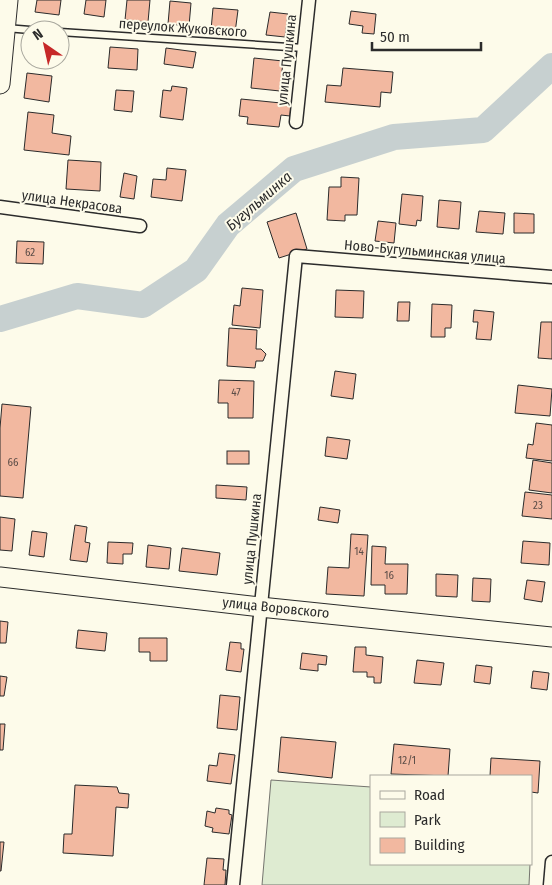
<svg xmlns="http://www.w3.org/2000/svg" width="552" height="885" font-family="'Fira Sans Condensed',sans-serif">
  <style>
    .green { fill: #deebd1; stroke: #74746e }
    .lines { fill: none; stroke-linecap: round; stroke-linejoin: round }
    .river { stroke: #c7d0d0; stroke-width: 26 }
    .building { fill: #f2b8a0; stroke: #2b2b2b }
    .lane-casing { stroke: #2b2b2b; stroke-width: 9 }
    .street-casing { stroke: #2b2b2b; stroke-width: 15 }
    .secondary-casing { stroke: #2b2b2b; stroke-width: 21 }
    .lane { stroke: #fdfbea; stroke-width: 6 }
    .street { stroke: #fdfbea; stroke-width: 12 }
    .secondary { stroke: #fdfbea; stroke-width: 19 }
    .labels { text-anchor: middle; dominant-baseline: central; stroke-width: 4; stroke-linejoin: round; paint-order: stroke }
    .number-label { font-size: 11px; fill: #5d4e48 }
    .street-label { font-size: 14px; fill: #2b2b2b; stroke: #fdfbea }
    .water-label { font-size: 15px; font-style: italic; fill: #2b2b2b; stroke: #fdfbea }
  </style>
  <rect width="100%" height="100%" fill="#fdfbea"/>
  <!-- green -->
  <path class="green" d="M 271,780 L 371,787 L 371,864 L 530,864 L 529,885 L 262,885 Z"/>
  <g class="lines">
    <!-- river -->
    <path class="river" d="M 0,319 L 77,296 L 143,305 L 196,270 L 228,225 L 294,169 L 394,137 L 483,130 L 552,66"/>
  </g>
  <!-- building -->
  <g class="building">
    <path d="M 37,0 L 61,0 L 59,15 L 35,12 Z"/>
    <path d="M 86,0 L 106,0 L 104,17 L 84,14 Z"/>
    <path d="M 127,0 L 150,0 L 148,22 L 125,20 Z"/>
    <path d="M 170,1 L 191,3 L 189,26 L 168,24 Z"/>
    <path d="M 213,8 L 238,10 L 235,33 L 211,30 Z"/>
    <path d="M 351,11 L 376,14 L 374,34 L 362,33 L 363,26 L 349,24 Z"/>
    <path d="M 270,12 L 288,14 L 285,37 L 266,35 Z"/>
    <path d="M 110,47 L 138,49 L 137,70 L 108,68 Z"/>
    <path d="M 166,48 L 196,52 L 193,68 L 164,64 Z"/>
    <path d="M 254,58 L 283,61 L 280,91 L 251,88 Z"/>
    <path d="M 343,68 L 393,72 L 391,93 L 381,92 L 380,107 L 325,102 L 327,85 L 341,86 Z"/>
    <path d="M 27,73 L 52,76 L 49,102 L 24,98 Z"/>
    <path d="M 172,86 L 187,88 L 183,120 L 160,117 L 163,90 L 171,91 Z"/>
    <path d="M 116,90 L 134,91 L 132,112 L 114,110 Z"/>
    <path d="M 241,99 L 291,104 L 290,116 L 281,115 L 279,127 L 247,124 L 248,117 L 239,116 Z"/>
    <path d="M 28,112 L 54,115 L 52,133 L 71,136 L 69,155 L 24,150 Z"/>
    <path d="M 68,160 L 101,162 L 100,191 L 66,189 Z"/>
    <path d="M 167,168 L 186,170 L 182,201 L 151,197 L 153,179 L 166,180 Z"/>
    <path d="M 124,173 L 137,176 L 134,199 L 120,197 Z"/>
    <path d="M 341,177 L 359,178 L 357,215 L 345,215 L 345,221 L 327,220 L 329,187 L 341,187 Z"/>
    <path d="M 402,194 L 423,196 L 421,221 L 417,220 L 416,226 L 399,224 Z"/>
    <path d="M 439,200 L 461,202 L 459,229 L 437,227 Z"/>
    <path d="M 479,211 L 505,213 L 503,234 L 476,232 Z"/>
    <path d="M 296,213 L 307,249 L 279,258 L 267,222 Z"/>
    <path d="M 514,213 L 534,214 L 534,233 L 514,233 Z"/>
    <path d="M 378,221 L 396,223 L 394,243 L 375,241 Z"/>
    <path d="M 17,241 L 44,242 L 43,264 L 16,263 Z"/>
    <path d="M 242,288 L 263,290 L 260,328 L 232,325 L 234,305 L 240,306 Z"/>
    <path d="M 336,290 L 364,291 L 363,318 L 335,317 Z"/>
    <path d="M 398,302 L 410,302 L 409,321 L 397,321 Z"/>
    <path d="M 432,304 L 452,305 L 451,328 L 445,328 L 445,337 L 431,337 Z"/>
    <path d="M 474,310 L 494,312 L 491,340 L 476,339 L 478,322 L 473,322 Z"/>
    <path d="M 541,322 L 552,322 L 552,359 L 538,358 Z"/>
    <path d="M 229,328 L 257,330 L 256,349 L 261,349 L 266,354 L 263,361 L 256,361 L 255,368 L 227,366 Z"/>
    <path d="M 335,371 L 356,374 L 353,399 L 331,396 Z"/>
    <path d="M 219,380 L 254,381 L 253,418 L 228,418 L 228,403 L 218,403 Z"/>
    <path d="M 518,385 L 552,389 L 550,416 L 515,413 Z"/>
    <path d="M 2,404 L 31,407 L 23,498 L 0,496 L 0,428 Z"/>
    <path d="M 536,423 L 552,425 L 552,461 L 526,458 L 528,444 L 533,445 Z"/>
    <path d="M 327,437 L 350,440 L 347,459 L 325,456 Z"/>
    <rect x="227" y="451" width="22" height="13"/>
    <path d="M 533,460 L 552,463 L 552,493 L 529,490 Z"/>
    <path d="M 216,485 L 247,487 L 246,500 L 216,498 Z"/>
    <path d="M 525,492 L 552,495 L 552,519 L 522,516 Z"/>
    <path d="M 320,507 L 340,510 L 338,523 L 318,520 Z"/>
    <path d="M 0,517 L 15,519 L 12,551 L 0,550 Z"/>
    <path d="M 75,525 L 87,527 L 85,542 L 90,543 L 87,562 L 70,560 Z"/>
    <path d="M 32,531 L 47,533 L 44,557 L 29,555 Z"/>
    <path d="M 351,534 L 368,535 L 364,596 L 326,594 L 328,567 L 349,568 Z"/>
    <path d="M 523,541 L 550,543 L 549,565 L 521,563 Z"/>
    <path d="M 108,542 L 133,543 L 132,554 L 123,554 L 123,564 L 107,563 Z"/>
    <path d="M 148,545 L 171,548 L 169,569 L 146,567 Z"/>
    <path d="M 372,546 L 386,547 L 385,564 L 408,564 L 407,594 L 385,594 L 385,585 L 371,585 Z"/>
    <path d="M 182,548 L 220,553 L 217,575 L 179,571 Z"/>
    <path d="M 436,574 L 458,575 L 457,597 L 436,596 Z"/>
    <path d="M 473,578 L 491,579 L 490,602 L 472,601 Z"/>
    <path d="M 527,580 L 545,582 L 542,602 L 524,599 Z"/>
    <path d="M 0,621 L 8,622 L 6,643 L 0,643 Z"/>
    <path d="M 78,630 L 107,633 L 105,651 L 76,648 Z"/>
    <path d="M 139,638 L 167,638 L 167,661 L 150,661 L 150,652 L 139,652 Z"/>
    <path d="M 230,642 L 241,643 L 241,649 L 244,649 L 241,672 L 226,670 Z"/>
    <path d="M 355,647 L 366,647 L 366,655 L 383,657 L 381,683 L 374,683 L 374,677 L 367,677 L 367,672 L 353,672 Z"/>
    <path d="M 302,653 L 327,656 L 326,665 L 318,664 L 318,671 L 300,669 Z"/>
    <path d="M 417,660 L 444,663 L 441,685 L 414,683 Z"/>
    <path d="M 476,665 L 492,667 L 490,684 L 474,682 Z"/>
    <path d="M 533,671 L 549,673 L 547,690 L 531,688 Z"/>
    <path d="M 0,676 L 7,677 L 4,696 L 0,696 Z"/>
    <path d="M 220,695 L 240,697 L 237,730 L 217,728 Z"/>
    <path d="M 0,724 L 5,724 L 3,750 L 0,750 Z"/>
    <path d="M 281,737 L 336,742 L 332,778 L 278,772 Z"/>
    <path d="M 394,744 L 450,749 L 448,776 L 391,774 Z"/>
    <path d="M 219,753 L 235,755 L 231,784 L 207,781 L 209,765 L 217,766 Z"/>
    <path d="M 491,758 L 540,761 L 538,793 L 531,792 L 531,776 L 490,776 Z"/>
    <path d="M 75,785 L 117,787 L 119,793 L 129,794 L 128,808 L 116,807 L 113,856 L 63,853 L 64,834 L 72,834 Z"/>
    <path d="M 216,808 L 229,810 L 229,814 L 232,815 L 229,834 L 212,832 L 213,828 L 205,826 L 207,811 L 215,813 Z"/>
    <path d="M 0,842 L 4,842 L 1,871 L 0,871 Z"/>
    <path d="M 207,858 L 224,859 L 223,870 L 226,870 L 225,885 L 204,885 Z"/>
  </g>
  <g class="lines">
    <!-- lane casing -->
    <g class="lane-casing">
      <g id="lane">
        <path d="M 6,28 L 30,30"/>
        <path d="M 60,32 L 304,48"/>
      </g>
    </g>
    <!-- street casing -->
    <g class="street-casing">
      <g id="street">
        <path d="M 296,122 L 309,0"/>
        <path d="M 0,207 L 140,226"/>
        <path d="M 233,885 L 296,256 L 552,277"/>
        <path d="M 550,885 L 552,862"/>
      </g>
    </g>
    <!-- secondary casing -->
    <g class="secondary-casing">
      <g id="secondary">
        <path d="M 0,84 L 8,0"/>
        <path d="M 0,577 L 260,607 L 552,637"/>
      </g>
    </g>
    <!-- lane -->
    <use href="#lane" class="lane"/>
    <!-- street -->
    <use href="#street" class="street"/>
    <!-- secondary -->
    <use href="#secondary" class="secondary"/>
  </g>
  <g class="labels">
    <!-- number labels -->
    <g class="number-label">
      <text x="30" y="252">62</text>
      <text x="236" y="392">47</text>
      <text x="13" y="462">66</text>
      <text x="538" y="505">23</text>
      <text x="359" y="551">14</text>
      <text x="389" y="575">16</text>
      <text x="407" y="760">12/1</text>
    </g>
    <!-- street labels -->
    <g class="street-label">
      <text transform="translate(183 28) rotate(4)">переулок Жуковского</text>
      <text transform="translate(287 60) rotate(-84)">улица Пушкина</text>
      <text transform="translate(72 202) rotate(8)">улица Некрасова</text>
      <text transform="translate(425 252) rotate(5)">Ново-Бугульминская улица</text>
      <text transform="translate(252 539) rotate(-84)">улица Пушкина</text>
      <text transform="translate(276 608) rotate(6)">улица Воровского</text>
    </g>
    <!-- water labels -->
    <g class="water-label">
      <text transform="translate(259 201) rotate(-41)">Бугульминка</text>
    </g>
  </g>
  <!-- legend -->
  <rect x="370" y="775" width="162" height="90" fill="#fdfbea" stroke="#a9a89e"/>
  <rect x="380" y="791" width="25" height="8" fill="#fdfbea" stroke="#a9a89e"/>
  <text x="414" y="800" font-size="15" fill="#2b2b2b">Road</text>
  <rect x="380" y="812" width="25" height="15" fill="#deebd1" stroke="#a9a89e"/>
  <text x="414" y="825" font-size="15" fill="#2b2b2b">Park</text>
  <rect x="380" y="838" width="25" height="15" fill="#f2b8a0" stroke="#a9a89e"/>
  <text x="414" y="850" font-size="15" fill="#2b2b2b">Building</text>
  <!-- north arrow -->
  <g transform="translate(45 45) rotate(326)"><circle r="24" fill="#fdfbea" stroke="#a9a89e"/>
  <path d="M0-4L9 19L0 12L-9 19Z" fill="#c62828"/>
  <text y="-8" font-size="14" font-weight="bold" text-anchor="middle" fill="#2b2b2b">N</text>
  </g>
  <!-- scale -->
  <path d="M372 42v8h109v-8" fill="none" stroke="#2b2b2b" stroke-width="2.5"/>
  <text x="380" y="42" font-size="15" fill="#2b2b2b" stroke="#fdfbea" stroke-width="4" paint-order="stroke">50 m</text>
</svg>
